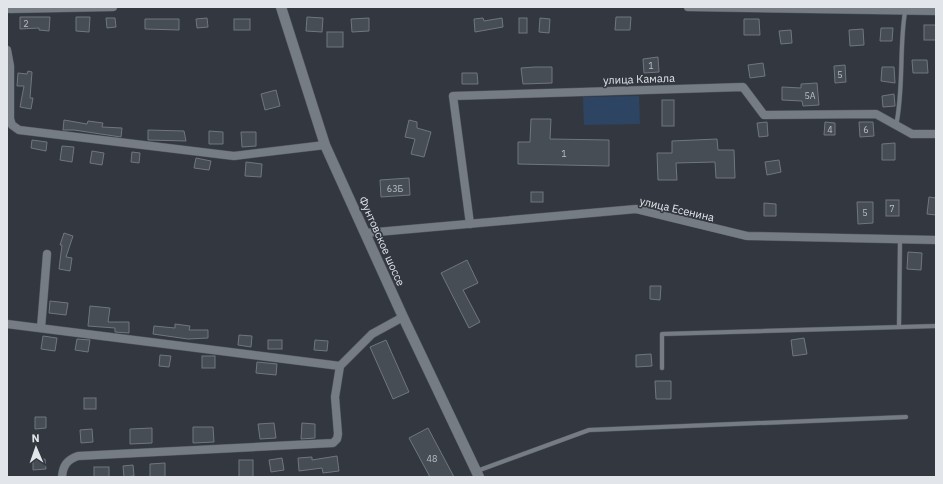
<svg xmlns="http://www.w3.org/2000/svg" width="943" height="484" font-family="'IBM Plex Sans',sans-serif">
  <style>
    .green { fill: #2d4463 }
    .building { fill: #474d55; stroke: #70767f }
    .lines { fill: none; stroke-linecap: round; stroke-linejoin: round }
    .service-casing { stroke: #52575d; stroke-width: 5 }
    .minor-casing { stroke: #52575d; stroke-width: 9 }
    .tertiary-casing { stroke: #52575d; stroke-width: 11 }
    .service { stroke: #757c84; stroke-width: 4 }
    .minor { stroke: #757c84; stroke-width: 8 }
    .tertiary { stroke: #757c84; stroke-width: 10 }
    .labels { text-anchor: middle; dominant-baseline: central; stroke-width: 3.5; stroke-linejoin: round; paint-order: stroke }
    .number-label { font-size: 9px; fill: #bbbfc5 }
    .street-label { font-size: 11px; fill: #e2e5ea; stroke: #333840 }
  </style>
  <rect width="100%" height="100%" fill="#333840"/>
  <!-- green -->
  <path class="green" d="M 639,96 L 640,124 L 584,125 L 583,97 Z"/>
  <!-- building -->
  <g class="building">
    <path d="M 20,17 L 50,17 L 49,31 L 39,30 L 39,28 L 20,29 Z"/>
    <path d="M 76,17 L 90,17 L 89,32 L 76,31 Z"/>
    <path d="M 307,17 L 323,18 L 322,32 L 306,31 Z"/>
    <path d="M 616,17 L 631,17 L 630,30 L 615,30 Z"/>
    <path d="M 106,18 L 115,18 L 116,27 L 107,28 Z"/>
    <path d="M 207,18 L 208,27 L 197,28 L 196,19 Z"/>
    <path d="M 369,18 L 369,31 L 352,32 L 351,19 Z"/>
    <path d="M 483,18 L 484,21 L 502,18 L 503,27 L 475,32 L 474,19 Z"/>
    <rect x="519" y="18" width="8" height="15"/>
    <path d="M 540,18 L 550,19 L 549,33 L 539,32 Z"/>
    <path d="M 145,19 L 179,19 L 179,30 L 145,29 Z"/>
    <rect x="234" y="19" width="16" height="11"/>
    <path d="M 744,19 L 759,19 L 760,35 L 744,35 Z"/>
    <rect x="924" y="25" width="12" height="15"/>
    <path d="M 881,28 L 893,28 L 892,41 L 880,41 Z"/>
    <path d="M 863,29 L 864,45 L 850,46 L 849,30 Z"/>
    <path d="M 791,30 L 792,43 L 781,44 L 779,31 Z"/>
    <rect x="327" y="32" width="16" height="15"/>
    <path d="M 658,57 L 659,72 L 644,73 L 643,59 Z"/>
    <path d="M 912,60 L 927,60 L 928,73 L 913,73 Z"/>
    <path d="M 763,63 L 765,76 L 750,78 L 748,65 Z"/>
    <path d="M 845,65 L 846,82 L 835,83 L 834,66 Z"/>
    <path d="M 535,67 L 552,67 L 552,83 L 523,84 L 521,68 Z"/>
    <path d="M 882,67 L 894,67 L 895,83 L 881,81 Z"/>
    <path d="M 28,71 L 32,72 L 30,98 L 33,98 L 31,109 L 20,107 L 24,86 L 17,86 L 18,73 L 27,74 Z"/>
    <path d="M 462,73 L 477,73 L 478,84 L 462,84 Z"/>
    <path d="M 817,83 L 819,105 L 803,106 L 802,101 L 782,100 L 782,87 L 801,88 L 801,84 Z"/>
    <path d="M 276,90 L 280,106 L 265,110 L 261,94 Z"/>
    <path d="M 894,94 L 895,106 L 883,107 L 882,96 Z"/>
    <rect x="662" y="100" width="12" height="26"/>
    <path d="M 531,119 L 551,119 L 550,139 L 609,140 L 609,166 L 518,164 L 518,142 L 530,142 Z"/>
    <path d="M 64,120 L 87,124 L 88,121 L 103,123 L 102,127 L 122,128 L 121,137 L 74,130 L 63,130 Z"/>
    <path d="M 409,120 L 417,122 L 417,128 L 431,132 L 424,157 L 411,154 L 415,139 L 405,137 Z"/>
    <path d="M 767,122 L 768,136 L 759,137 L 757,123 Z"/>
    <path d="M 825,122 L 835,123 L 835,135 L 824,135 Z"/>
    <path d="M 859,122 L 873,122 L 874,136 L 860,137 Z"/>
    <path d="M 148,130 L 184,131 L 186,141 L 148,140 Z"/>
    <path d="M 209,131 L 223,132 L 223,144 L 209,144 Z"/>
    <path d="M 241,132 L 256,132 L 256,146 L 242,147 Z"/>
    <path d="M 717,139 L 718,150 L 734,150 L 735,178 L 716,178 L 715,162 L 676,163 L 677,180 L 658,180 L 657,153 L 672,153 L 672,141 Z"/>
    <path d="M 32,140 L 47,142 L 46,151 L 31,148 Z"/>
    <path d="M 895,143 L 895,160 L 882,160 L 882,144 Z"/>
    <path d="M 62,146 L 74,147 L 72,162 L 60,160 Z"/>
    <path d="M 92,151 L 104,153 L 102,165 L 90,163 Z"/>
    <path d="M 132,152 L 140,153 L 139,163 L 131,162 Z"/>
    <path d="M 196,158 L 211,161 L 209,170 L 194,168 Z"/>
    <path d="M 779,160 L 781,172 L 767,175 L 765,162 Z"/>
    <path d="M 246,162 L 262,164 L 261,177 L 245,176 Z"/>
    <path d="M 409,178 L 410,195 L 381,197 L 380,180 Z"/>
    <rect x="531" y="192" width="12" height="10"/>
    <path d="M 929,197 L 936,198 L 936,215 L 927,214 Z"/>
    <rect x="886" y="200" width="13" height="16"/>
    <path d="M 857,202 L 873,202 L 873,223 L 858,224 Z"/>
    <path d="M 764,203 L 776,204 L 776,216 L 764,216 Z"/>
    <path d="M 64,233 L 73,236 L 66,257 L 72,258 L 70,271 L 59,269 L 62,245 L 60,245 Z"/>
    <path d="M 908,252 L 922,253 L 921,270 L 907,269 Z"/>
    <path d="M 467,260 L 478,283 L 463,290 L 480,322 L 469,328 L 441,273 Z"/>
    <path d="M 650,286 L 661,286 L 660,300 L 650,299 Z"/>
    <path d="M 50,301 L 68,303 L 66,315 L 49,313 Z"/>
    <path d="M 90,306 L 110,308 L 108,322 L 129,322 L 129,333 L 115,332 L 115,328 L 88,326 Z"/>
    <path d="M 175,324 L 190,326 L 189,330 L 208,330 L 208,338 L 188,339 L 153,334 L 154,326 L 175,328 Z"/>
    <path d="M 239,335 L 252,336 L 251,347 L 238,345 Z"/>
    <path d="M 43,336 L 57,338 L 55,351 L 41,349 Z"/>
    <path d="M 804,338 L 807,354 L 793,356 L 791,340 Z"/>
    <path d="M 77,339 L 90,340 L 88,352 L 75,350 Z"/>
    <rect x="268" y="340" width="14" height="9"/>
    <path d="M 315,340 L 328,341 L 327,351 L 314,350 Z"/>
    <path d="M 386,340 L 409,392 L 393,399 L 370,347 Z"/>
    <path d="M 651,354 L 652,366 L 636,367 L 636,355 Z"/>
    <path d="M 160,355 L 171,356 L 169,367 L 159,366 Z"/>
    <rect x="202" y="356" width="13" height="12"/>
    <path d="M 257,362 L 277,364 L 276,375 L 256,373 Z"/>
    <path d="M 655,381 L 671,381 L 671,399 L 656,399 Z"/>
    <rect x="84" y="398" width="12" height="11"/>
    <path d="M 35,417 L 46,417 L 46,428 L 35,429 Z"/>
    <path d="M 274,423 L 276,438 L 260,439 L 258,424 Z"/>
    <path d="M 302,423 L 315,424 L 315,438 L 301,439 Z"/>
    <path d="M 193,427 L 213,427 L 214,442 L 193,443 Z"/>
    <path d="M 152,428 L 152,443 L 130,444 L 130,429 Z"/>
    <path d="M 428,428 L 454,477 L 430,477 L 409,438 Z"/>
    <path d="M 92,429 L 93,442 L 81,443 L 80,430 Z"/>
    <path d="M 337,456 L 339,471 L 323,473 L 322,468 L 299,471 L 298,458 L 312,457 L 312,460 Z"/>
    <path d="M 282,458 L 284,470 L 271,472 L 269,460 Z"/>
    <path d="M 45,459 L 46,469 L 33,470 L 33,460 Z"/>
    <rect x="239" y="460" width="14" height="17"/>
    <path d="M 165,463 L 165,477 L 150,477 L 150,464 Z"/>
    <path d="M 133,465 L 134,476 L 124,477 L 123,466 Z"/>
    <rect x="94" y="467" width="15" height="10"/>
  </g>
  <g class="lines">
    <!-- service casing -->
    <g class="service-casing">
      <g id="service">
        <path d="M 896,126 C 904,88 899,49 905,12"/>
        <path d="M 899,327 L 900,240"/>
        <path d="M 662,368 L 662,334 L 936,326"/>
        <path d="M 477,471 L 589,430 L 906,417"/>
      </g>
    </g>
    <!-- minor casing -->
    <g class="minor-casing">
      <g id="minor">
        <path d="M 688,7 L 936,11"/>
        <path d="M 10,9 L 113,7"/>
        <path d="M 7,50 L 10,66 L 10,119 L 12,125 L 19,130 L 234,156 L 325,145"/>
        <path d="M 470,224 L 453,96 L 743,87 L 764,115 L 876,114 L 912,134 L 936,134"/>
        <path d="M 366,233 L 636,209 L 747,236 L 936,240"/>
        <path d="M 7,324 L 340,366 L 372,334 L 403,317"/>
        <path d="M 41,328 L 47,254"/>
        <path d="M 62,477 C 63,465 67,460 78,456 L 333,443 L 337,439 L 338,434 L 335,397 L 340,366"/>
      </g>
    </g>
    <!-- tertiary casing -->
    <g class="tertiary-casing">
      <path id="tertiary" d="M 281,7 L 325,145 L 403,317 L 479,477"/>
    </g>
    <!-- service -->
    <use href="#service" class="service"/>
    <!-- minor -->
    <use href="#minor" class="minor"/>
    <!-- tertiary -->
    <use href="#tertiary" class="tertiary"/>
  </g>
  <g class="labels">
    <!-- number labels -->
    <g class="number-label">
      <text x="26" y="23">2</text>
      <text x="651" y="65">1</text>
      <text x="840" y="74">5</text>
      <text x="810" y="95">5А</text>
      <text x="830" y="129">4</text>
      <text x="866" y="129">6</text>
      <text x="564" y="153">1</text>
      <text x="395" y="188">63Б</text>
      <text x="892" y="208">7</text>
      <text x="865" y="212">5</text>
      <text x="432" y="458">48</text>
    </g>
    <!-- street labels -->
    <g class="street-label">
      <text transform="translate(639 79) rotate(-2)">улица Камала</text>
      <text transform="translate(677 209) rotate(13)">улица Есенина</text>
      <text transform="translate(382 241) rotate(66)">Фунтовское шоссе</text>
    </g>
  </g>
  <!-- border -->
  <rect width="943" height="484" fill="none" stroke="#e2e5ea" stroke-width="16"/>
  <!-- north arrow -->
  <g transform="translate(36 448) rotate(358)" stroke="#333840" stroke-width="3" paint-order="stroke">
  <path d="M0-3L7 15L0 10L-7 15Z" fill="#e2e5ea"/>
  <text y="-6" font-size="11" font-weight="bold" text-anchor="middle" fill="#e2e5ea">N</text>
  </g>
</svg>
